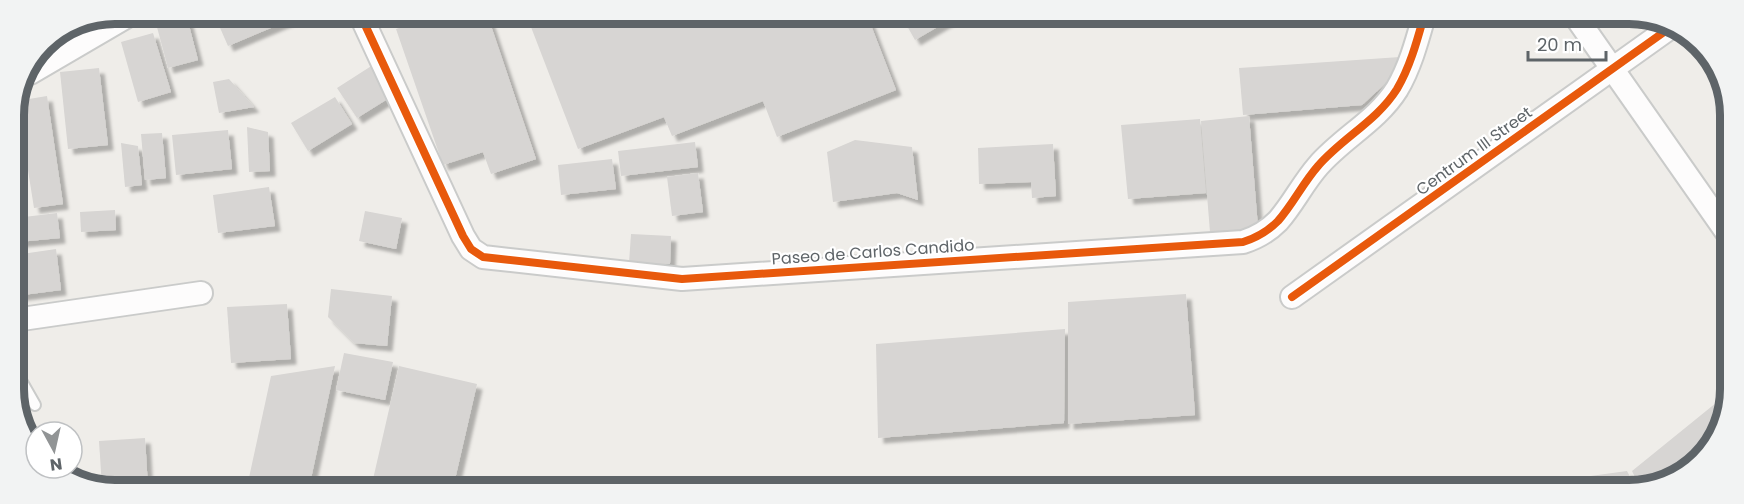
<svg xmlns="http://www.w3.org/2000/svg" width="1744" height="504" font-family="Poppins,sans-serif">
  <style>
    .building { fill: #d7d5d3; filter: url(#shadow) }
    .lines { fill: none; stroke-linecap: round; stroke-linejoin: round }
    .lane-casing { stroke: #cacbca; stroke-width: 14 }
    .street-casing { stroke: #cacbca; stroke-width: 26 }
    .lane { stroke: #fdfcfc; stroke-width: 10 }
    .street { stroke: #fdfcfc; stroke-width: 22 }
    .cycleway-casing { stroke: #fff; stroke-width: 11 }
    .cycleway { stroke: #e8590c; stroke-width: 8 }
    .labels { text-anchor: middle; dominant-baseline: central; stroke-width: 4.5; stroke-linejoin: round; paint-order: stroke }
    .street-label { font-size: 16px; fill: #5e6468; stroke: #fff }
    .rim { fill: none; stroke: #5e6468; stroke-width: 8 }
  </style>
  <defs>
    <filter id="shadow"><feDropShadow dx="5.5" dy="5.5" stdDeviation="1.5" flood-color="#0004"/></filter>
  </defs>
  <rect width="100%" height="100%" fill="#efede9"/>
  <!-- building -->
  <g class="building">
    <path d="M 165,14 L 186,14 L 198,60 L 168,68 L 154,16 Z"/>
    <path d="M 214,14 L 304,14 L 228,46 Z"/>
    <path d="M 440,14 L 487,14 L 536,159 L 491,174 L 483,152 L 443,165 L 396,29 Z"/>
    <path d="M 526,14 L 867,15 L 896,90 L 777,137 L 763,101 L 672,136 L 664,117 L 578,149 Z"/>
    <path d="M 901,15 L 958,15 L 915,40 Z"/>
    <path d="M 153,33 L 171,92 L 138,102 L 121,42 Z"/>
    <path d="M 1400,57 L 1388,81 L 1362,105 L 1243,115 L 1239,68 Z"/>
    <path d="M 376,63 L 385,77 L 378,81 L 389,98 L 357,118 L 337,88 Z"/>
    <path d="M 99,68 L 108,145 L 68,149 L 60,72 Z"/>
    <path d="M 229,79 L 254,107 L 219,113 L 213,82 Z"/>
    <path d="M 47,96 L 63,204 L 34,208 L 17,101 Z"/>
    <path d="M 335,97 L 352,124 L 308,151 L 291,123 Z"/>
    <path d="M 1249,116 L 1258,228 L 1210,232 L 1201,121 Z"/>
    <path d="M 1200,119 L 1206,193 L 1128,199 L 1121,125 Z"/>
    <path d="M 247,127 L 268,132 L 270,171 L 249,172 Z"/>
    <path d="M 228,130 L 232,169 L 176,175 L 172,135 Z"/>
    <path d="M 162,133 L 166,178 L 145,180 L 141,134 Z"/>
    <path d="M 855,140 L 912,147 L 918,200 L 897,193 L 833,202 L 827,152 Z"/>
    <path d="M 695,142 L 698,167 L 621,176 L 618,151 Z"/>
    <path d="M 121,143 L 138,146 L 142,185 L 125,187 Z"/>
    <path d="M 1053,144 L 1056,196 L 1032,198 L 1031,182 L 979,184 L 978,148 Z"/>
    <path d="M 612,159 L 616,189 L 561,195 L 558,165 Z"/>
    <path d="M 698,173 L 703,212 L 672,216 L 667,177 Z"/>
    <path d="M 269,187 L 275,226 L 218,233 L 213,195 Z"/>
    <path d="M 115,210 L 116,230 L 81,232 L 80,212 Z"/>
    <path d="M 365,211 L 402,218 L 396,249 L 359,241 Z"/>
    <path d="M 57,213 L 60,238 L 18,242 L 16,218 Z"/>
    <path d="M 631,234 L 671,236 L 670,264 L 629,263 Z"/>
    <path d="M 56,249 L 61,290 L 15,296 L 15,255 Z"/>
    <path d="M 331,289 L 392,296 L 387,346 L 354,343 L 328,317 Z"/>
    <path d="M 1186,294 L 1195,415 L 1068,424 L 1068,302 Z"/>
    <path d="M 287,304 L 291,359 L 231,363 L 227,307 Z"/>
    <path d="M 1065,329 L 1064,423 L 878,438 L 876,344 Z"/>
    <path d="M 344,353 L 393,362 L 385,400 L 336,390 Z"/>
    <path d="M 335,366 L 309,488 L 247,487 L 271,376 Z"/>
    <path d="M 399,366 L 477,384 L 453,488 L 371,488 Z"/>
    <path d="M 1727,394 L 1727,415 L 1691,469 L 1640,488 L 1632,471 Z"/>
    <path d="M 145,438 L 148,487 L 102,487 L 99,441 Z"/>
    <path d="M 1627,471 L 1637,490 L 1496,490 L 1496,489 Z"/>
  </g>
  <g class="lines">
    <!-- lane casing -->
    <g class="lane-casing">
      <g id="lane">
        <path d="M 56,35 L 67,51"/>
        <path d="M 15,370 L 35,405"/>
      </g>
    </g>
    <!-- street casing -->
    <g class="street-casing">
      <g id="street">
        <path d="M 360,14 L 463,236 L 471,249 L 483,257 L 682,279 L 1243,242 C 1256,238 1268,231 1278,221 C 1293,204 1303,183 1318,166 C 1342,138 1377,121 1397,89 C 1410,67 1417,41 1424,16"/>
        <path d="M 1576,17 L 1728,234"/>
        <path d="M 30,73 L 131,14"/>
        <path d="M 1292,297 L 1671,27"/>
        <path d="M 15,320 L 201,293"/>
      </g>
    </g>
    <!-- lane -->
    <use href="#lane" class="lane"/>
    <!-- street -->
    <use href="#street" class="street"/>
    <!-- cycleway casing -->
    <g class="cycleway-casing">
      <g id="cycleway">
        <path d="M 360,14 L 463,236 L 471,249 L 483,257 L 682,279 L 1243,242 C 1256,238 1268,231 1278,221 C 1293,204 1303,183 1318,166 C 1342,138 1377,121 1397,89 C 1410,67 1417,41 1424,16"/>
        <path d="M 1292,297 L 1671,27"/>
      </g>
    </g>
    <!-- cycleway -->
    <use href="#cycleway" class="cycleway"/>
  </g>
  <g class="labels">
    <!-- street labels -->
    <g class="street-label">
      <text transform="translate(1474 151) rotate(-36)">Centrum III Street</text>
      <text transform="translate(873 252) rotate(-4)">Paseo de Carlos Candido</text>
    </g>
  </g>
  <!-- crop -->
  <path d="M0 0H1744V504H0ZM115 24H1629A91 91 0 0 1 1720 115V389A91 91 0 0 1 1629 480H115A91 91 0 0 1 24 389V115A91 91 0 0 1 115 24Z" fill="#f2f3f3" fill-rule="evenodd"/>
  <path class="rim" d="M115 24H1629A91 91 0 0 1 1720 115V389A91 91 0 0 1 1629 480H115A91 91 0 0 1 24 389V115A91 91 0 0 1 115 24Z"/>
  <!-- north arrow -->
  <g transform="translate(54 450) rotate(172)"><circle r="28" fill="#ffffff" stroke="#bfc1c3" stroke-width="1.5"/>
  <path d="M0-4.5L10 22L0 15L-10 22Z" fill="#919495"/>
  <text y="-9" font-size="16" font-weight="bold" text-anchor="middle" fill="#5e6468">N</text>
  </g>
  <!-- scale -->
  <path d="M1528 51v9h78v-9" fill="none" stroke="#5e6468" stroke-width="3"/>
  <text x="1537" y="51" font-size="18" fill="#5e6468" stroke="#ffffff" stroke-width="4.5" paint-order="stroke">20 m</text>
</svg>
